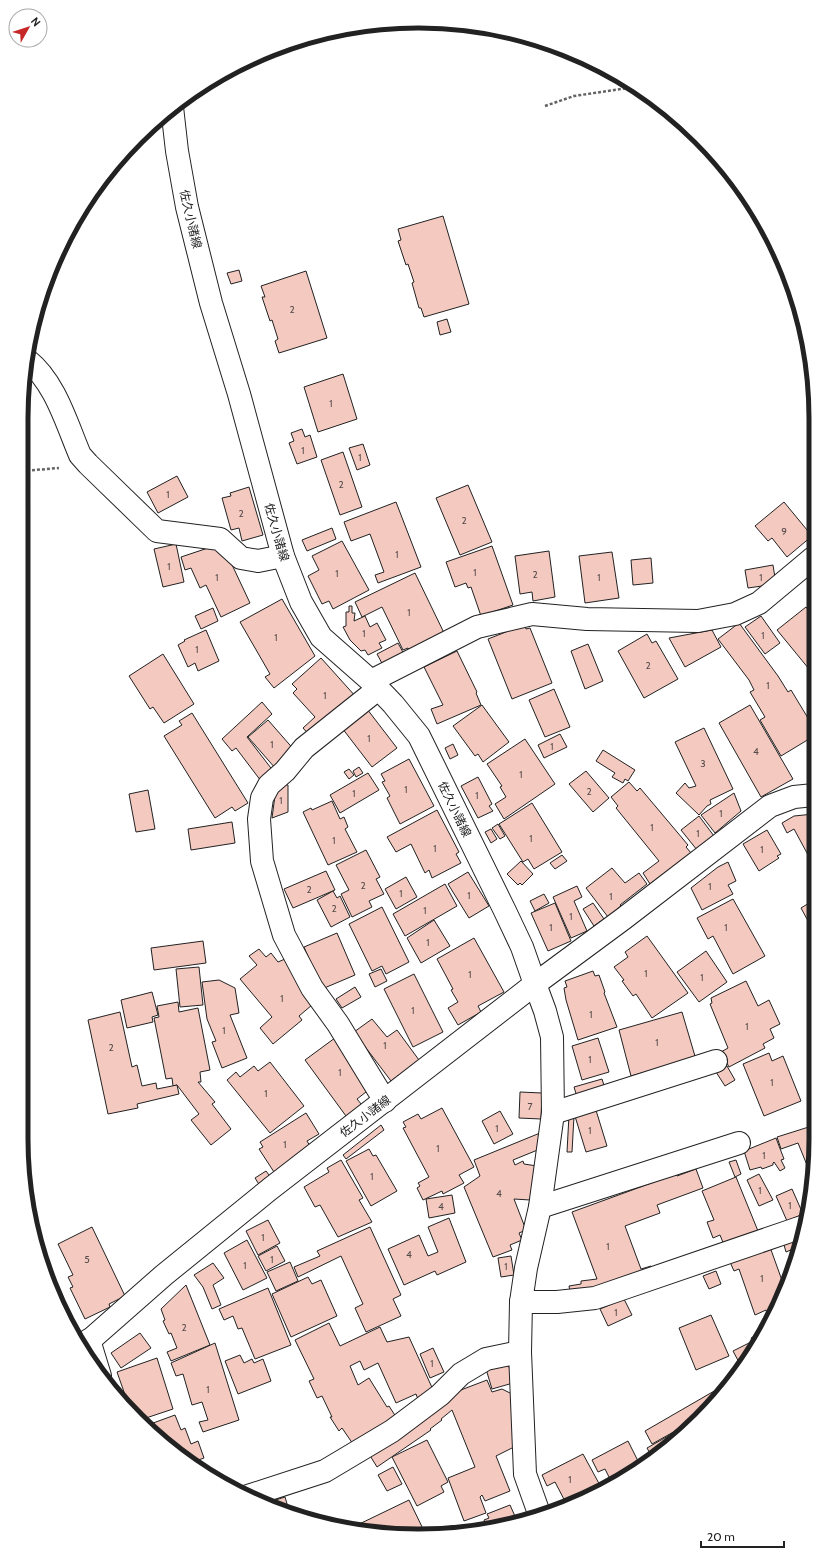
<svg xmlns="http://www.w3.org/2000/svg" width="837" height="1557" font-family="Cabin,'Noto Sans JP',sans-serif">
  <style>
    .building { fill: #f3c9c0; stroke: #222 }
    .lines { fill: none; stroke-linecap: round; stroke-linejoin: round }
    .minor-casing { stroke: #222; stroke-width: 24 }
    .major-casing { stroke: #222; stroke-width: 24 }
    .path { stroke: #646464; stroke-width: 2.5; stroke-dasharray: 3 2; stroke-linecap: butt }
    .minor { stroke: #fff; stroke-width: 22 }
    .major { stroke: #fff; stroke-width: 22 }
    .labels { text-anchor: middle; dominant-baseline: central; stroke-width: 3; stroke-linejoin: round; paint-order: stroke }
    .number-label { font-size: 10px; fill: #564c4a }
    .street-label { font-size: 12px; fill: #222; stroke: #fff }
    .rim { fill: none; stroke: #222; stroke-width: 5 }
  </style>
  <rect width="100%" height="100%" fill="#fff"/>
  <!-- building -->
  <g class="building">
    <path d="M 443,216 L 469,304 L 424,317 L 421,308 L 419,308 L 412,283 L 414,282 L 408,264 L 406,265 L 398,241 L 401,240 L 398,229 Z"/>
    <path d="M 239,270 L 242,281 L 231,284 L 227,273 Z"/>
    <path d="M 306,271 L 327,338 L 279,353 L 275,341 L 278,339 L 272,320 L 270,321 L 262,297 L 265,297 L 261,286 Z"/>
    <path d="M 447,319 L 451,332 L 440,335 L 437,322 Z"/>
    <path d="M 343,374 L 357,419 L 318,432 L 304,387 Z"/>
    <path d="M 302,429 L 305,437 L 310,435 L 317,457 L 297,464 L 289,443 L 294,441 L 291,433 Z"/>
    <path d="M 363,444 L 370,465 L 357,470 L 349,448 Z"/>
    <path d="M 343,452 L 362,507 L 340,515 L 321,460 Z"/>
    <path d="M 177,476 L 188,497 L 158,513 L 147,492 Z"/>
    <path d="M 468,485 L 492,542 L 460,555 L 436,498 Z"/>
    <path d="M 249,487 L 263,535 L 242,541 L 239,528 L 231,530 L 222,498 L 231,496 L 230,493 Z"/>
    <path d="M 396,502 L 421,567 L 378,583 L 375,575 L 384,572 L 370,534 L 351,541 L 344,522 Z"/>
    <path d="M 784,502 L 812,536 L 787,557 L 772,538 L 768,541 L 755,526 Z"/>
    <path d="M 332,528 L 336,539 L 307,551 L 302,540 Z"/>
    <path d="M 342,541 L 369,590 L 333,609 L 329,601 L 322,604 L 308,576 L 319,570 L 312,556 Z"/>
    <path d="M 176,544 L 184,582 L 163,587 L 154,549 Z"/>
    <path d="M 492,546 L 513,605 L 481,616 L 471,587 L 468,588 L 466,583 L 455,587 L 446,562 Z"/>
    <path d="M 211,547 L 226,552 L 250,603 L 221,617 L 206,585 L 200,588 L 191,568 L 185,570 L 181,557 Z"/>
    <path d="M 549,551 L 555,597 L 533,601 L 532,592 L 520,594 L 515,556 Z"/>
    <path d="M 612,552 L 619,598 L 585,603 L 579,556 Z"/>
    <path d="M 651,558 L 653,583 L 633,585 L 631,560 Z"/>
    <path d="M 773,565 L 776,584 L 748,588 L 745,570 Z"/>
    <path d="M 415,573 L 446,637 L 411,653 L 408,648 L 403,650 L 382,607 L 362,617 L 355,602 Z"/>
    <path d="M 282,599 L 315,656 L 274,688 L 265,677 L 270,674 L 240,622 Z"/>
    <path d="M 349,606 L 352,606 L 352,613 L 355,613 L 354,621 L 365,616 L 370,627 L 377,623 L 386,640 L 379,643 L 382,648 L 368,655 L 365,650 L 361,651 L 350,640 L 343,627 L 346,626 L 346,612 L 349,612 Z"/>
    <path d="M 806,607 L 813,616 L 814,665 L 809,669 L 777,630 Z"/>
    <path d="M 213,608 L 218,621 L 201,629 L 195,616 Z"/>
    <path d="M 761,616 L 780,643 L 765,654 L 745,627 Z"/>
    <path d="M 739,623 L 778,676 L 788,692 L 791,690 L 814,728 L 814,736 L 781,756 L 760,720 L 765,717 L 750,692 L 754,690 L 749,680 L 718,639 Z"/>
    <path d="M 525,626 L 526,629 L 530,628 L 552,683 L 512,699 L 488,639 L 516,628 L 517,629 Z"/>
    <path d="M 206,630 L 219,661 L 198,671 L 195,663 L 188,667 L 178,645 L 185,641 L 184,640 Z"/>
    <path d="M 712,630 L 721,647 L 685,667 L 669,638 Z"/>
    <path d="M 647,634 L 652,643 L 656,641 L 678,679 L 644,698 L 618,651 Z"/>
    <path d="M 398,643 L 405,656 L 384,667 L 377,654 Z"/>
    <path d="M 588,644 L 603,681 L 585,689 L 571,651 Z"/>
    <path d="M 457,651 L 477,692 L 476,693 L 481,705 L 437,724 L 431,709 L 443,705 L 424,667 Z"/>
    <path d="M 163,654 L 194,704 L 164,723 L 153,707 L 150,709 L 129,676 Z"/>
    <path d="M 321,658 L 357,698 L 311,737 L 303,728 L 315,717 L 293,693 L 297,689 L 292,684 Z"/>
    <path d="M 554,689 L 570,727 L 545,737 L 529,700 Z"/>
    <path d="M 262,702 L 272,714 L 247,737 L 274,772 L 261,781 L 236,748 L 232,751 L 222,739 Z"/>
    <path d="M 482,705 L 509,742 L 483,762 L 478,754 L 475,756 L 453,726 Z"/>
    <path d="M 750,705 L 793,779 L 761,797 L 719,723 Z"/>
    <path d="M 367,709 L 397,748 L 372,767 L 342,728 Z"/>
    <path d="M 192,713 L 248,803 L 235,811 L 232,807 L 215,818 L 164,736 L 182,725 L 179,721 Z"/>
    <path d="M 268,720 L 296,752 L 276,769 L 248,737 Z"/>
    <path d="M 704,728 L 733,789 L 710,800 L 711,804 L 707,806 L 699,815 L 676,793 L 685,783 L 689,788 L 696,786 L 675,742 Z"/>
    <path d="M 560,734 L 567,747 L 544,758 L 538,745 Z"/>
    <path d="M 525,739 L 555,784 L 504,819 L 495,804 L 506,797 L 500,787 L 502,786 L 487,764 Z"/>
    <path d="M 453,744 L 458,755 L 450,759 L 445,748 Z"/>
    <path d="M 603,750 L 635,770 L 628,781 L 625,779 L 623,783 L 612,777 L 615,773 L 596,761 Z"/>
    <path d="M 409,759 L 434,806 L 400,824 L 387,798 L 390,796 L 382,782 L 385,781 L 381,774 Z"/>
    <path d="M 359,767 L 363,773 L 356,777 L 353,771 Z"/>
    <path d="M 349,769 L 354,775 L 349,779 L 344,772 Z"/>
    <path d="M 586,771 L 609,798 L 593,812 L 569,784 Z"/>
    <path d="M 368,773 L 379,790 L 340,813 L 330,795 Z"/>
    <path d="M 478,777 L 492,804 L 489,806 L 493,811 L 478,818 L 461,786 Z"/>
    <path d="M 629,782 L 637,791 L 640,788 L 688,845 L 686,847 L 691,853 L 650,884 L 643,873 L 659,861 L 616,808 L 618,806 L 611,797 Z"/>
    <path d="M 282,784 L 288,785 L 288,812 L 272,818 L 276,788 Z"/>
    <path d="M 148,790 L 155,829 L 136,832 L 129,794 Z"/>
    <path d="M 734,793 L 741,811 L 715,833 L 701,815 Z"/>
    <path d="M 332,801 L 340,819 L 344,817 L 348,827 L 345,829 L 357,852 L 328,865 L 303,812 L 311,808 L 312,810 Z"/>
    <path d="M 532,803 L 562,852 L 534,869 L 528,859 L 523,862 L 499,824 Z"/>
    <path d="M 437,810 L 459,852 L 456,854 L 461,863 L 432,878 L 429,870 L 425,873 L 411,844 L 396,852 L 387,837 Z"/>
    <path d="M 814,814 L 814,866 L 794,829 L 787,833 L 782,823 L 794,816 Z"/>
    <path d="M 699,816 L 714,836 L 697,850 L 681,830 Z"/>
    <path d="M 232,822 L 235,843 L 191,850 L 188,829 Z"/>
    <path d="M 498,824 L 505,836 L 500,839 L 492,828 Z"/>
    <path d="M 491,829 L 497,839 L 491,843 L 485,832 Z"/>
    <path d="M 767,830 L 781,854 L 777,856 L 779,858 L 759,871 L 743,844 Z"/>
    <path d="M 366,850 L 380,877 L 376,879 L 384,894 L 369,901 L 372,907 L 352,917 L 341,894 L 349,890 L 336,865 Z"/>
    <path d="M 562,855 L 567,861 L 555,869 L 550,863 Z"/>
    <path d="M 521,861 L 533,874 L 522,885 L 520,883 L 518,885 L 507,874 Z"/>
    <path d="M 728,862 L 736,881 L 728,885 L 733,894 L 702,910 L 691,888 L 718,867 Z"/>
    <path d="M 612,868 L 625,883 L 639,873 L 647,884 L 620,905 L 621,906 L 608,917 L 586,888 Z"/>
    <path d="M 326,871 L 335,890 L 293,908 L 284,889 Z"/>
    <path d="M 468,872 L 489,906 L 469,918 L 448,884 Z"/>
    <path d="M 406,877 L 417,897 L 396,909 L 385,889 Z"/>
    <path d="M 445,884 L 457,906 L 405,936 L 393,914 Z"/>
    <path d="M 577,886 L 582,897 L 574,901 L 587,931 L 571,938 L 553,897 Z"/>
    <path d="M 333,891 L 337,898 L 340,896 L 350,917 L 331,927 L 317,900 Z"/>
    <path d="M 544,894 L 549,903 L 535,911 L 530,901 Z"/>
    <path d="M 733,899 L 765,956 L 733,974 L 713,936 L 708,939 L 697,918 Z"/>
    <path d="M 814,900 L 814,932 L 801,908 Z"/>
    <path d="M 555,903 L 571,941 L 548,951 L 531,913 Z"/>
    <path d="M 593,903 L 604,919 L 594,926 L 583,909 Z"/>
    <path d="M 382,907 L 409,962 L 386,974 L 382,966 L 372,971 L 349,924 Z"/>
    <path d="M 434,920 L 450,946 L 421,963 L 407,938 Z"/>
    <path d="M 337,933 L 355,975 L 322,989 L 304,947 Z"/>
    <path d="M 647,936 L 688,993 L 652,1018 L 636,994 L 633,996 L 622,981 L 624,980 L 614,967 L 628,957 L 625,952 Z"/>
    <path d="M 474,938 L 504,992 L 478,1006 L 481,1012 L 458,1025 L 448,1008 L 458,1002 L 451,990 L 453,989 L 437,959 Z"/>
    <path d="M 203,941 L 206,963 L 154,970 L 151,948 Z"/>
    <path d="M 259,949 L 266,957 L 271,953 L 278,962 L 292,956 L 312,1005 L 299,1016 L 302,1020 L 273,1044 L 260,1028 L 272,1017 L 240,979 L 257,965 L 249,956 Z"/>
    <path d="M 706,951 L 727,982 L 699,1002 L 677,972 Z"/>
    <path d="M 199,967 L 203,1005 L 180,1007 L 176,969 Z"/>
    <path d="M 381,969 L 387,981 L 375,987 L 369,974 Z"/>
    <path d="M 593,971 L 595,976 L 599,975 L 605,992 L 604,993 L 617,1027 L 578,1040 L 566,1000 L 564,988 L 567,987 L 565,981 Z"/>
    <path d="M 414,974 L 443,1032 L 413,1047 L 384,989 Z"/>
    <path d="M 219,980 L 235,988 L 239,1013 L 230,1015 L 247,1058 L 222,1068 L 212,1042 L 216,1041 L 207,1019 L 202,982 Z"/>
    <path d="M 746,981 L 758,1006 L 769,1000 L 780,1024 L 770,1029 L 774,1038 L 763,1044 L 765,1048 L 729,1067 L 721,1052 L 728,1048 L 710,1004 L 712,1003 L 711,998 Z"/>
    <path d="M 355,987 L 361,997 L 342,1008 L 336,999 Z"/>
    <path d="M 152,992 L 158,1015 L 152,1017 L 153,1022 L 127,1028 L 121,1000 Z"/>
    <path d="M 178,1002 L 179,1012 L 198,1008 L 210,1070 L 200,1072 L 201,1082 L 198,1082 L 215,1102 L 212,1104 L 231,1129 L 211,1145 L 191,1120 L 199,1114 L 177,1085 L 173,1086 L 172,1078 L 166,1079 L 154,1018 L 159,1017 L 157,1006 Z"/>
    <path d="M 120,1012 L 132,1067 L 137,1065 L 142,1086 L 156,1083 L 157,1089 L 177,1085 L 179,1094 L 137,1104 L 138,1108 L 108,1114 L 88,1020 Z"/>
    <path d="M 682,1012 L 697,1063 L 674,1064 L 631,1076 L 619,1030 Z"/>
    <path d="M 372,1019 L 387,1037 L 397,1030 L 419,1060 L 391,1081 L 354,1032 Z"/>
    <path d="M 339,1035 L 375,1085 L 357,1099 L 362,1105 L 346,1116 L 305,1060 Z"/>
    <path d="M 598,1038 L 609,1072 L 582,1080 L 572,1046 Z"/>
    <path d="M 769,1053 L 772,1061 L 783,1056 L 801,1101 L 764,1116 L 743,1064 Z"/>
    <path d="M 270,1062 L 304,1106 L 270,1133 L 227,1080 L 236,1072 L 240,1077 L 254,1066 L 258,1071 Z"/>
    <path d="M 727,1066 L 735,1080 L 725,1086 L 716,1072 Z"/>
    <path d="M 602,1079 L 606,1092 L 578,1100 L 574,1087 Z"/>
    <path d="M 520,1092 L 542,1093 L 541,1119 L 519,1118 Z"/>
    <path d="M 595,1107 L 607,1146 L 586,1152 L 574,1113 Z"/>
    <path d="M 442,1108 L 474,1167 L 459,1175 L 464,1183 L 443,1194 L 442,1191 L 423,1200 L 417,1188 L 420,1186 L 418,1183 L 429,1177 L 403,1128 L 406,1127 L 403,1122 L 418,1114 L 421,1119 Z"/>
    <path d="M 500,1111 L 513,1134 L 494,1144 L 482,1121 Z"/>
    <path d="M 306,1113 L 319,1134 L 307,1141 L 310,1146 L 274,1172 L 259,1149 L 263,1147 L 260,1142 Z"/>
    <path d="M 569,1115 L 574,1116 L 572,1152 L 567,1152 Z"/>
    <path d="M 381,1125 L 384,1130 L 346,1159 L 343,1155 Z"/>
    <path d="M 815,1125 L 815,1164 L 813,1180 L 798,1143 L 781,1149 L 777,1137 Z"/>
    <path d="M 540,1133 L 540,1149 L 513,1160 L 515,1165 L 523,1161 L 524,1164 L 537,1166 L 530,1200 L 514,1199 L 526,1230 L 519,1233 L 522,1240 L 510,1245 L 512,1250 L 493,1257 L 464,1187 L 480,1176 L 474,1160 Z"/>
    <path d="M 776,1138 L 784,1159 L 781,1160 L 785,1168 L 780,1171 L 774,1162 L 773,1163 L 773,1165 L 762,1169 L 761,1167 L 750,1170 L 744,1151 Z"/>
    <path d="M 369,1149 L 373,1156 L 376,1155 L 397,1191 L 371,1206 L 346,1161 Z"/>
    <path d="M 341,1160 L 363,1198 L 359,1200 L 372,1222 L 338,1237 L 320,1205 L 315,1207 L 304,1187 L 329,1172 L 327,1168 Z"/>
    <path d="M 736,1160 L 741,1174 L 735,1177 L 729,1162 Z"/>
    <path d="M 696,1169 L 703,1188 L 657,1205 L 660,1213 L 625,1226 L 641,1269 L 651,1266 L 655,1276 L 571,1297 L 569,1286 L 581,1284 L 581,1281 L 597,1279 L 572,1212 L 676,1174 L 677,1176 Z"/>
    <path d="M 266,1171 L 272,1179 L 260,1186 L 255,1178 Z"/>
    <path d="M 759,1174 L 773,1200 L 759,1206 L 747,1180 Z"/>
    <path d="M 736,1177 L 758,1231 L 724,1245 L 720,1235 L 713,1238 L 707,1222 L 714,1220 L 702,1191 Z"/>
    <path d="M 792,1189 L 803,1214 L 787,1221 L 776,1196 Z"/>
    <path d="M 452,1195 L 455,1213 L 429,1218 L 426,1199 Z"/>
    <path d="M 449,1218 L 466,1262 L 437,1275 L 435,1271 L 404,1285 L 388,1249 L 419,1235 L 428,1256 L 438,1252 L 428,1227 Z"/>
    <path d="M 268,1220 L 280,1243 L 258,1255 L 246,1231 Z"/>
    <path d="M 92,1227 L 125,1296 L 109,1304 L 110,1307 L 85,1319 L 70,1288 L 73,1287 L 68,1277 L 73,1275 L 58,1244 Z"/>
    <path d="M 370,1227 L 401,1295 L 393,1299 L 401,1316 L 366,1332 L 355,1308 L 363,1304 L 341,1256 L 298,1277 L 294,1267 L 320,1256 L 317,1251 Z"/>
    <path d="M 803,1237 L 796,1257 L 793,1249 L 786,1252 L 784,1245 Z"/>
    <path d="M 247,1240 L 267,1278 L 243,1290 L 224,1253 Z"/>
    <path d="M 277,1246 L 285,1261 L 266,1271 L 258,1256 Z"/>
    <path d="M 770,1247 L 784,1286 L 769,1321 L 766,1310 L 755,1315 L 739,1269 L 734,1271 L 730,1262 Z"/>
    <path d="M 511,1256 L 514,1275 L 501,1277 L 498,1258 Z"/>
    <path d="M 290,1262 L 298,1281 L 276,1291 L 267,1272 Z"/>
    <path d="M 213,1263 L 224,1278 L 213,1285 L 221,1305 L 212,1309 L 203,1287 L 194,1275 Z"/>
    <path d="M 716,1271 L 721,1284 L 709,1289 L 703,1276 Z"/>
    <path d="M 308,1277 L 312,1284 L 321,1280 L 337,1316 L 291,1337 L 272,1294 Z"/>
    <path d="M 186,1285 L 210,1345 L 171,1361 L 167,1352 L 177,1348 L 171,1333 L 169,1334 L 163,1321 L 165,1320 L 161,1309 Z"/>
    <path d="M 268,1288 L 291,1345 L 255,1359 L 242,1328 L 238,1329 L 233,1316 L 224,1320 L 219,1309 Z"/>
    <path d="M 624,1299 L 632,1315 L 608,1326 L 600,1309 Z"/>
    <path d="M 711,1315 L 729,1356 L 696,1370 L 679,1328 Z"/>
    <path d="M 329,1323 L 340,1346 L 380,1327 L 387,1342 L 409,1337 L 435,1394 L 419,1402 L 416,1394 L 396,1403 L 378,1363 L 364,1370 L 360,1361 L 350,1366 L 358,1385 L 369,1378 L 387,1407 L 389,1406 L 398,1420 L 355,1447 L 342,1428 L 339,1431 L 330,1417 L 332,1417 L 322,1396 L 317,1398 L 309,1381 L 314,1379 L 295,1340 Z"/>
    <path d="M 766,1330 L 763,1337 L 742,1368 L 733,1351 L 753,1341 L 751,1338 Z"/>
    <path d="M 140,1333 L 151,1348 L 121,1368 L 111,1353 Z"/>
    <path d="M 215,1343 L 239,1420 L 203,1432 L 199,1422 L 208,1420 L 202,1402 L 192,1405 L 183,1374 L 176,1376 L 171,1363 Z"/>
    <path d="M 433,1348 L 444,1372 L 430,1378 L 420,1354 Z"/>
    <path d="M 240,1355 L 244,1363 L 252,1359 L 254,1363 L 263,1359 L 271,1381 L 238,1394 L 225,1361 Z"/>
    <path d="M 157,1358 L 173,1409 L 140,1420 L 130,1409 L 117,1372 Z"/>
    <path d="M 508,1363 L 513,1383 L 492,1389 L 486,1369 Z"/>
    <path d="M 735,1379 L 694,1423 L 693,1421 L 652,1444 L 645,1431 Z"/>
    <path d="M 487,1380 L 492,1392 L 502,1389 L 512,1394 L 514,1447 L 496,1456 L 510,1491 L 485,1501 L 482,1495 L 480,1497 L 486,1513 L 464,1521 L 448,1478 L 475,1467 L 452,1410 L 441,1419 L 442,1420 L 430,1429 L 431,1430 L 377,1467 L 369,1454 L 453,1393 Z"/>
    <path d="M 175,1415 L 181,1430 L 185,1428 L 191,1444 L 198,1441 L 204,1458 L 190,1463 L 156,1437 L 145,1426 Z"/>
    <path d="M 684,1427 L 686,1432 L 681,1437 L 653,1459 L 647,1448 Z"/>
    <path d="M 427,1440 L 448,1482 L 441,1486 L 444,1492 L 417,1506 L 392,1457 Z"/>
    <path d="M 628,1441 L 641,1467 L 612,1483 L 605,1469 L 598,1472 L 592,1460 Z"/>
    <path d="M 583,1454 L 602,1489 L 568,1507 L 555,1482 L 547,1486 L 542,1475 Z"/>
    <path d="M 200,1463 L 203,1472 L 194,1466 Z"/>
    <path d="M 393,1467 L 402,1484 L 387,1491 L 378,1475 Z"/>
    <path d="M 285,1497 L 290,1514 L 263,1504 Z"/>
    <path d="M 409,1500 L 426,1535 L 392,1535 L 381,1533 L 378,1526 L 373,1529 L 374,1531 L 372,1532 L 351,1528 Z"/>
    <path d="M 510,1505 L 518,1523 L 487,1528 L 484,1520 L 489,1518 L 487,1514 Z"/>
  </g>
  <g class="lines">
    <!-- minor casing -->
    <g class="minor-casing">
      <g id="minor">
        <path d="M 27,360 C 55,382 66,422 80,455 L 88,464 L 157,531 L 220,539 L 241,558 L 258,561 L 283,556"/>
        <path d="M 371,681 L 477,627 L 532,614 L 587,619 L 698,621 L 735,614 L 759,603 L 813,558"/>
        <path d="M 378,689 L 304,748 L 285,771 L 269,785 L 262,798 L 259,819 L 262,861 L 284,935 L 312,988 L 338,1024 L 385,1101"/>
        <path d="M 553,1113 L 716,1061"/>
        <path d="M 540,1207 L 739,1143"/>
        <path d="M 521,1302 L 557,1302 L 595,1298 L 805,1226"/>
        <path d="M 89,1340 L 100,1376"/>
        <path d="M 248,1496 L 325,1471 L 392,1431 L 440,1395 L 461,1374 L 486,1359 L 520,1352"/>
        <path d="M 540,1516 L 525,1474 L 520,1352 L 521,1302 L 526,1268 L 540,1207 L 553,1113 L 552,1037 L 545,1011 L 535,984 L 623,919 L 770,806 L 794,797 L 814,795"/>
      </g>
    </g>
    <!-- major casing -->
    <g class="major-casing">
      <path id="major" d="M 81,1348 L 164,1275 L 270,1189 L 535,984 L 522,947 L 505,911 L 419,736 L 393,704 L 371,681 L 321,637 L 301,602 L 283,556 L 239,394 L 211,303 L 187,207 L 177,151 L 172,107"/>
    </g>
    <!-- path -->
    <g class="path">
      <path d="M 545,106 L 574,96 L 634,87"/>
      <path d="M 22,471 L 59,468"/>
    </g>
    <!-- minor -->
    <use href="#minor" class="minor"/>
    <!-- major -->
    <use href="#major" class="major"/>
  </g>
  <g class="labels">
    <!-- number labels -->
    <g class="number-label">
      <text x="292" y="309">2</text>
      <text x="331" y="403">1</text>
      <text x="303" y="450">1</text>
      <text x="360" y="457">1</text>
      <text x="341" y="484">2</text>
      <text x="168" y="494">1</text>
      <text x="241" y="513">2</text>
      <text x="464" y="520">2</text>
      <text x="784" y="531">9</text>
      <text x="397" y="554">1</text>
      <text x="169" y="566">1</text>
      <text x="475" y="572">1</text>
      <text x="337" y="573">1</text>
      <text x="535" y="574">2</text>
      <text x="217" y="577">1</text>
      <text x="599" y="577">1</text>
      <text x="761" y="577">1</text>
      <text x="409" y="612">1</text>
      <text x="364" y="633">1</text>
      <text x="763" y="635">1</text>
      <text x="276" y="637">1</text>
      <text x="197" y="649">1</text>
      <text x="648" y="665">2</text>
      <text x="768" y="685">1</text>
      <text x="325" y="695">1</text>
      <text x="369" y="738">1</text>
      <text x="272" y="744">1</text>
      <text x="552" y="746">1</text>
      <text x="756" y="751">4</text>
      <text x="703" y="763">3</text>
      <text x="521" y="774">1</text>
      <text x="406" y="789">1</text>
      <text x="589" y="791">2</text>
      <text x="354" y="793">1</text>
      <text x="477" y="795">1</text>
      <text x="281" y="800">1</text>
      <text x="721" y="813">1</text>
      <text x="652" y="827">1</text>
      <text x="698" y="833">1</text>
      <text x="531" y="838">1</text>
      <text x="334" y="840">1</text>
      <text x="435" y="848">1</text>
      <text x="762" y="849">1</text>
      <text x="363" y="885">2</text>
      <text x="710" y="886">1</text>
      <text x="309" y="889">2</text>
      <text x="401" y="893">1</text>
      <text x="469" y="895">1</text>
      <text x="611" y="896">1</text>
      <text x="334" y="908">2</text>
      <text x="425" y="910">1</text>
      <text x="571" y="916">1</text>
      <text x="551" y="927">1</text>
      <text x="726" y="927">1</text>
      <text x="428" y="942">1</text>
      <text x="646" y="973">1</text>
      <text x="470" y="974">1</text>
      <text x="702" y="977">1</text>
      <text x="282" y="998">1</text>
      <text x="413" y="1010">1</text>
      <text x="591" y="1014">1</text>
      <text x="747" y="1026">1</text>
      <text x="224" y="1030">1</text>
      <text x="657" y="1042">1</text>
      <text x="385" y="1045">1</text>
      <text x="111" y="1047">2</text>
      <text x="590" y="1059">1</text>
      <text x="340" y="1072">1</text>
      <text x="772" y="1082">1</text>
      <text x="266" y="1093">1</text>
      <text x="530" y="1106">7</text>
      <text x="497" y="1128">1</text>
      <text x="590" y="1130">1</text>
      <text x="285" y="1144">1</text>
      <text x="438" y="1148">1</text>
      <text x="764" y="1155">1</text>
      <text x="372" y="1176">1</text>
      <text x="760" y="1190">1</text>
      <text x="499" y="1193">4</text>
      <text x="790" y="1205">1</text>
      <text x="441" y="1206">4</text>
      <text x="263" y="1237">1</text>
      <text x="608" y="1246">1</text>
      <text x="409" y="1254">4</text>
      <text x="87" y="1259">5</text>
      <text x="272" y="1259">1</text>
      <text x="245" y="1265">1</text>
      <text x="506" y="1266">1</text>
      <text x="762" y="1278">1</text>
      <text x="616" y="1312">1</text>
      <text x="184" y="1327">2</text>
      <text x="432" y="1363">1</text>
      <text x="208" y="1389">1</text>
      <text x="570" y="1479">1</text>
    </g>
    <!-- street labels -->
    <g class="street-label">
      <text transform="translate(191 219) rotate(77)">佐久小諸線</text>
      <text transform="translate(277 532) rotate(74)">佐久小諸線</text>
      <text transform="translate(455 809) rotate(64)">佐久小諸線</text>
      <text transform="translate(365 1116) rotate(-37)">佐久小諸線</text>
    </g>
  </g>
  <!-- crop -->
  <path d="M0 0H837V1557H0ZM418 28H419A390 390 0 0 1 809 418V1139A390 390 0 0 1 419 1529H418A390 390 0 0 1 28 1139V418A390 390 0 0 1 418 28Z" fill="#fff" fill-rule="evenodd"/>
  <path class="rim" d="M418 28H419A390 390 0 0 1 809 418V1139A390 390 0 0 1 419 1529H418A390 390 0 0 1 28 1139V418A390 390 0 0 1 418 28Z"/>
  <!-- north arrow -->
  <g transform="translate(28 28) rotate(51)"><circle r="19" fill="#ffffff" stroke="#a7a7a7"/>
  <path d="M0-3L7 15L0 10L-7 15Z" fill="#c62828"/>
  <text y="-6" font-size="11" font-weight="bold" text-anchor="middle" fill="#222222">N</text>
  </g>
  <!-- scale -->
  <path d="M701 1541v6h83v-6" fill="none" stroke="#222222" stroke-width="2"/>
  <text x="707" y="1541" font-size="12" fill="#222222" stroke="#ffffff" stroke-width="3" paint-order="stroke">20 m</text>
</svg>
